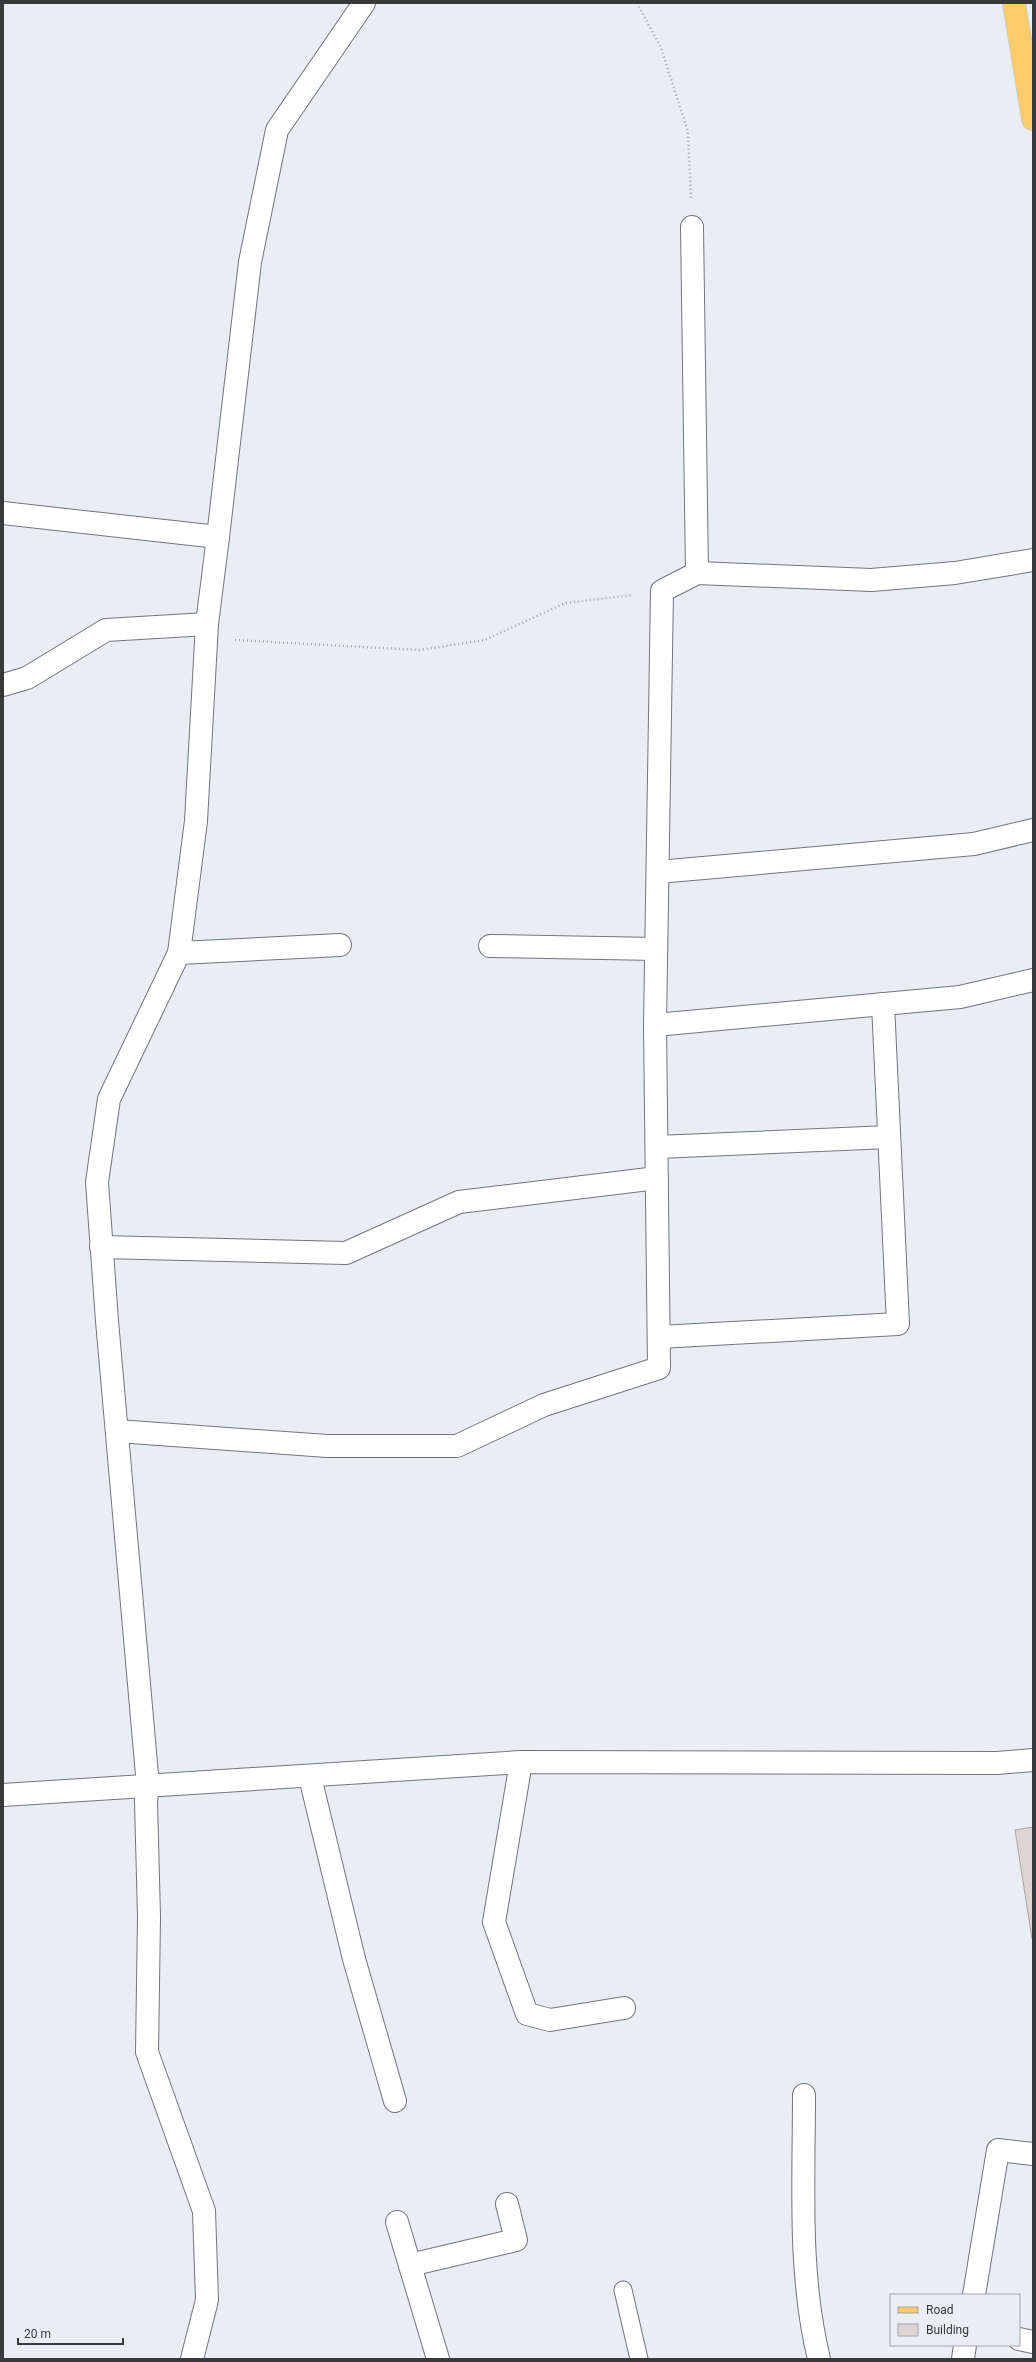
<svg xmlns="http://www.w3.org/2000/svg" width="1036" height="2362" font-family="Roboto,sans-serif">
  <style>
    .building { fill: #ddd5d4; stroke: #aca5a4 }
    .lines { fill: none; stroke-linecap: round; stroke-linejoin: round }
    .service-casing { stroke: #72757a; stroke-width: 19 }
    .minor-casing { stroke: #72757a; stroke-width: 24 }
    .primary-casing { stroke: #cbcccc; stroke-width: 24 }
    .path { stroke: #a0a3a7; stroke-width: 2.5; stroke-dasharray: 1 3; stroke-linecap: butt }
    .service { stroke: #fff; stroke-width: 17 }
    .minor { stroke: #fff; stroke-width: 22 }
    .primary { stroke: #fdcb68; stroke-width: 22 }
  </style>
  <rect width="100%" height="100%" fill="#eaeef3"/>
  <!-- building -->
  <path class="building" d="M 1033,1827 L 1033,1938 L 1032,1939 L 1015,1830 Z"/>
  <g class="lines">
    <!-- service casing -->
    <g class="service-casing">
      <path id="service" d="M 623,2290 L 639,2359"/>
    </g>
    <!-- minor casing -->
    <g class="minor-casing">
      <g id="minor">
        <path d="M 3,513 L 218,537"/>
        <path d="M 697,573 L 871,580 L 955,573 L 1033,560"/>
        <path d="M 3,685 L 27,678 L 106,630 L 207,624"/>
        <path d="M 658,872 L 974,844 L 1033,830"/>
        <path d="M 490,946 L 656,949"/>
        <path d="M 179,953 L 340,945"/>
        <path d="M 655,1025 L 960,997 L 1033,980"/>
        <path d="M 657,1147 L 889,1137"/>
        <path d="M 101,1247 L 346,1253 L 459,1202 L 657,1178"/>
        <path d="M 659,1337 L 898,1324 L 883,1004"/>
        <path d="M 117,1431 L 327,1446 L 457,1446 L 544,1405 L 659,1368 L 655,1025 L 662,591 L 697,573 L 692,227"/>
        <path d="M 521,1762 L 494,1922 L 527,2014 L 550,2020 L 624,2008"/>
        <path d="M 310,1777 L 354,1959 L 395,2101"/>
        <path d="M 3,1795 L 521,1762 L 997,1763 L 1033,1760"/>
        <path d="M 804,2095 C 804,2183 798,2273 819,2359"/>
        <path d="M 397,2222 L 438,2359"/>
        <path d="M 410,2265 L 516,2240 L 507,2204"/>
        <path d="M 974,2295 L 998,2150 L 1033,2154"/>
        <path d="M 1019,2339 L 1033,2342"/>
        <path d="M 192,2359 L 207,2300 L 204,2211 L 147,2052 L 149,1917 L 146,1801 L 148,1786 L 107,1321 L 97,1182 L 109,1099 L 179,953 L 196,821 L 207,624 L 218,537 L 250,262 L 277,130 L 364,3"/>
        <path d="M 963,2359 L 965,2345"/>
      </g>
    </g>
    <!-- primary casing -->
    <g class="primary-casing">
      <path id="primary" d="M 1014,3 L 1033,119"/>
    </g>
    <!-- path -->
    <g class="path">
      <path d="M 637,3 L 661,48 L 688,132 L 691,198"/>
      <path d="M 235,640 L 419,650 L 485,640 L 565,603 L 633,595"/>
    </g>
    <!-- service -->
    <use href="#service" class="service"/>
    <!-- minor -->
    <use href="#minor" class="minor"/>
    <!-- primary -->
    <use href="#primary" class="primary"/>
  </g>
  <!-- border -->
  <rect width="1036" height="2362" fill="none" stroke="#37393b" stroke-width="8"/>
  <!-- legend -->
  <rect x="890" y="2294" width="130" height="52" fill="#eaeef3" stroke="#a2a6a9"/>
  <rect x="898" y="2307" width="20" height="6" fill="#fdcb68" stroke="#a2a6a9"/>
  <text x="926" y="2314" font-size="12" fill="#37393b">Road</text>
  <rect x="898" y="2324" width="20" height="12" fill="#ddd5d4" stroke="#a2a6a9"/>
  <text x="926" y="2334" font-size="12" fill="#37393b">Building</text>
  <!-- scale -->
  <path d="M18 2338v6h105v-6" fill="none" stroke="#37393b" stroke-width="2"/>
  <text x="24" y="2338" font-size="12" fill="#37393b" stroke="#eaeef3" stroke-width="3" paint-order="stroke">20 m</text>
</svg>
